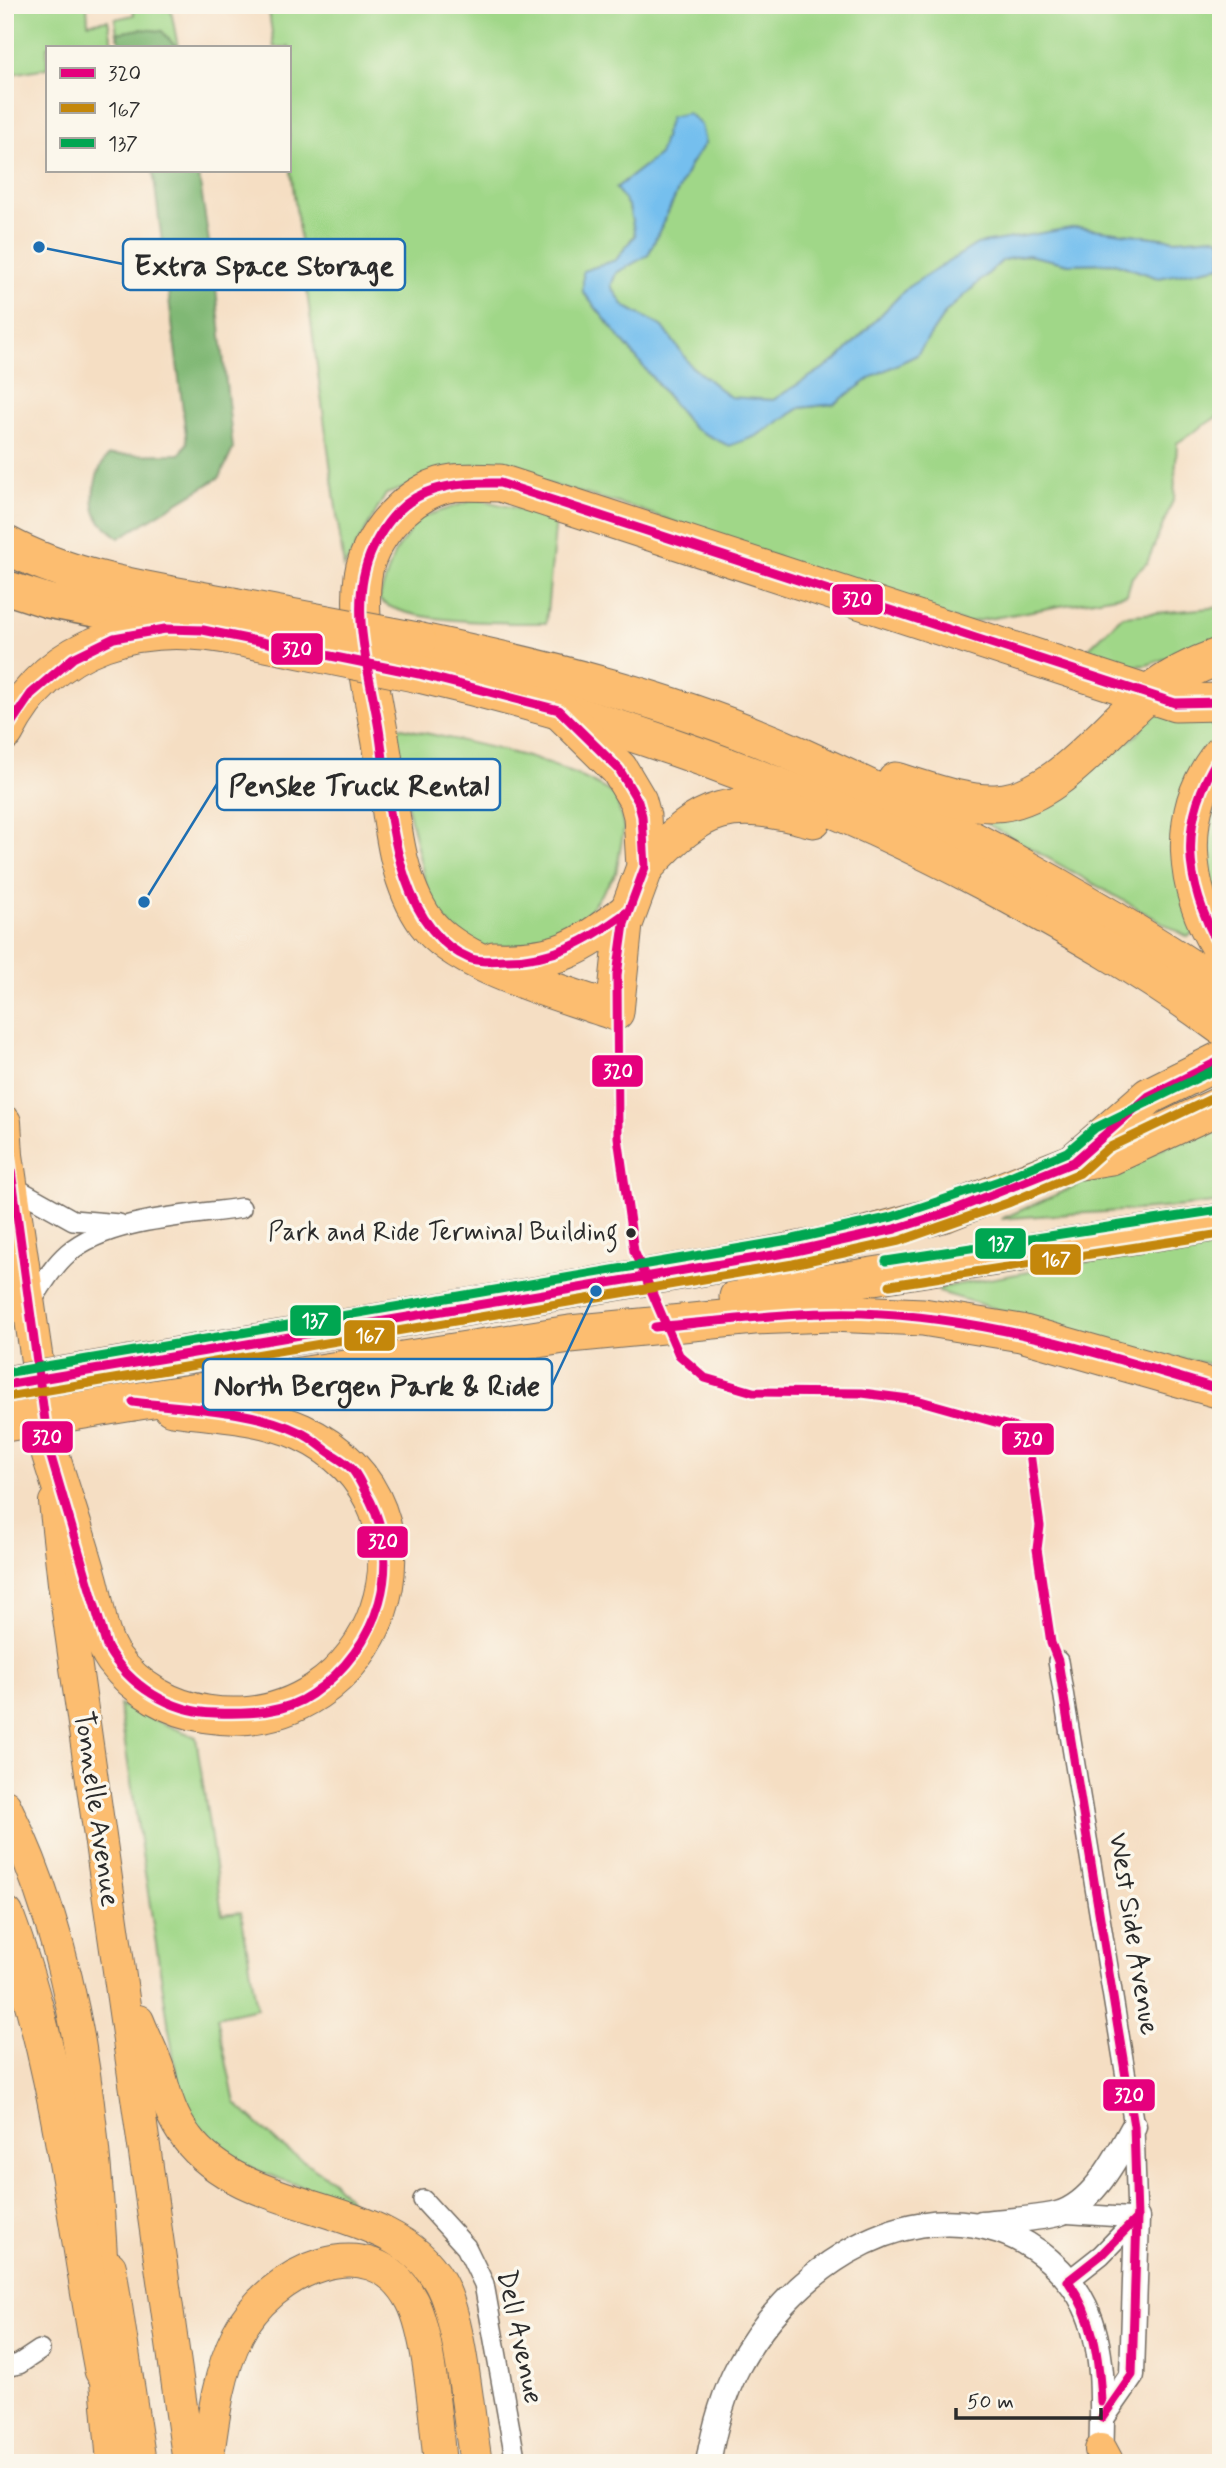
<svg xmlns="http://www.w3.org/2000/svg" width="1226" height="2468" font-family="Mynerve,sans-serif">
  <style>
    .green { fill: #a0d788; stroke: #66815a; stroke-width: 2 }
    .forest { fill: #80b874; stroke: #567250; stroke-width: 2 }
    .water { fill: #74bfee; stroke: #50758c; stroke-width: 2 }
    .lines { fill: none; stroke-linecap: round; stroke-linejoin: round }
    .minor-casing { stroke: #726a60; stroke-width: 22 }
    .tertiary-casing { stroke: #726a60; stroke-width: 27 }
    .primary-casing { stroke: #726a60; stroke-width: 34 }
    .trunk-casing { stroke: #726a60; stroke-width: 36 }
    .motorway-casing { stroke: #726a60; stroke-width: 39 }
    .minor { stroke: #fff; stroke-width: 19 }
    .tertiary { stroke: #fff; stroke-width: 24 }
    .primary { stroke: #fcbd6f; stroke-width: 32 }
    .trunk { stroke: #fcbd6f; stroke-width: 33 }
    .motorway { stroke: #fcbd6f; stroke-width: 37 }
    .motorway-bridge-casing { stroke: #726a60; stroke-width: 39; stroke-linecap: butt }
    .motorway-bridge { stroke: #fcbd6f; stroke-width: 37 }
    .bus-1-casing { stroke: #fbf7ec; stroke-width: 14 }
    .bus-2-casing { stroke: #fbf7ec; stroke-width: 14 }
    .bus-3-casing { stroke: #fbf7ec; stroke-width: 14 }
    .bus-1 { stroke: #e5007d; stroke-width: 9 }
    .bus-2 { stroke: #c4870b; stroke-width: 9 }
    .bus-3 { stroke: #00a651; stroke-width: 9 }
    .bus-dot { fill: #2b2b2b; stroke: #fbf7ec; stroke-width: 2.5 }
    .labels { text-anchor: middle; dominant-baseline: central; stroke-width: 7; stroke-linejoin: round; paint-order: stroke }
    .bus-label { font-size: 26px; fill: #2b2b2b; stroke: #fbf7ec; text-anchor: end }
    .street-label { font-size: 28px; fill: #2b2b2b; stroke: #fbf7ec }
    .leader { fill: none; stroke: #1f6fb2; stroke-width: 2.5 }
    .callout-dot { fill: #1f6fb2; stroke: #fbf7ec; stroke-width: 2.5 }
    .callout { fill: #fbf7ec; stroke: #1f6fb2; stroke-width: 2.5 }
    .callout-label { font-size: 30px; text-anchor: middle; font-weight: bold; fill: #2b2b2b }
    .line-badge { stroke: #fbf7ec; stroke-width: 2.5 }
    .badge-label { font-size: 19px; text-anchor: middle; font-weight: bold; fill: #fff }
  </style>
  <rect width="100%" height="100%" fill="#fbf7ec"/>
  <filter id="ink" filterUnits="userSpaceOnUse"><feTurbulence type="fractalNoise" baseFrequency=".0143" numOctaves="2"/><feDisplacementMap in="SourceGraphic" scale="14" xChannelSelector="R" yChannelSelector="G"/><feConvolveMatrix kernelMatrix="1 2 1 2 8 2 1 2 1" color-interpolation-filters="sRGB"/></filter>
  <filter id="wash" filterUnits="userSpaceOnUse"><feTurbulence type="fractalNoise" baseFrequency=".00686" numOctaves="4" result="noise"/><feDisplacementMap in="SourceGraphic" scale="28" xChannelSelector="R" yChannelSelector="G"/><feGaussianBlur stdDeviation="1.57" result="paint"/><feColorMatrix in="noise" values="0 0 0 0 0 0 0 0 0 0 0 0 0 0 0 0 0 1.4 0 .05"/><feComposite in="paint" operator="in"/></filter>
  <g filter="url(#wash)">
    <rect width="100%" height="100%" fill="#f5dec3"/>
    <!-- green -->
    <g class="green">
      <path d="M 5,5 L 87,5 L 88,23 L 108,20 L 113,47 L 47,47 L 47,68 L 5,75 Z"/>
      <path d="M 133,5 L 170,5 L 178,47 C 156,34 146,28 117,33 L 115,19 L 134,15 Z"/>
      <path d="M 268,5 L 1221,5 L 1221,240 L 1215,237 L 1176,240 L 1077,227 L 908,287 L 838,359 L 773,400 L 730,398 L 691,366 L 663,327 L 624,306 L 611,286 L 616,273 L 648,255 L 690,165 L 705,143 L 664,140 L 659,155 L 616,188 L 629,207 L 635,234 L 616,260 L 583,292 L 693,428 L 756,436 L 800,408 L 834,404 L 875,375 L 917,355 L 946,312 L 1003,260 L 1028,255 L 1069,264 L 1115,263 L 1158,278 L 1221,266 L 1221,414 L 1177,443 L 1174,498 L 1147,563 L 1132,577 L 1127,594 L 965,623 L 632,507 L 476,464 L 386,494 L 344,568 L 289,157 L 289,47 L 274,47 Z"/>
      <path d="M 477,499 L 556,518 L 546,623 C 511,623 401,624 379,599 L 394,554 L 419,518 Z"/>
      <path d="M 1221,607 L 1221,639 L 1147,665 L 1105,668 L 1087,650 L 1122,616 Z"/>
      <path d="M 1153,710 L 1221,715 L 1221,739 L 1195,931 L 1188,937 L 959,808 L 1052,796 L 1138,734 Z"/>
      <path d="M 389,725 C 463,743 551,753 616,796 L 624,829 L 616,873 L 584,918 L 540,943 L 486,948 L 454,931 L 429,899 Z"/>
      <path d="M 1221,778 L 1221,932 L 1207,898 L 1204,820 Z"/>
      <path d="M 1221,1122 L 1221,1202 C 1148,1212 1074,1212 1001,1219 Z"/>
      <path d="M 1221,1238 L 1221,1366 L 1135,1350 L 939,1292 L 938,1288 Z"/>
      <path d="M 119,1705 L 196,1737 L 222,1914 L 241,1912 L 257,2008 L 217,2017 L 235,2103 L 280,2145 L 332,2180 L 352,2202 C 299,2184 226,2171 194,2121 C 186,2109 182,2093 177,2080 Z"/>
    </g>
    <!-- forest -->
    <g class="forest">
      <path d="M 141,29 L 162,31 L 176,47 L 121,47 L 117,33 Z"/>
      <path d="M 153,170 L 198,170 L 216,288 L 233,449 L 220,477 L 119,538 C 113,532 103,526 98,518 C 88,500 96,468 109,455 L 180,454 L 187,443 Z"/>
    </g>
    <!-- water -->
    <path class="water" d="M 688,113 L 701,125 L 705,143 L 690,165 L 648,255 L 616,273 L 611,286 L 624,306 L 663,327 L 691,366 L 730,397 L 773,400 L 838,359 L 908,287 L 977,244 L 1077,227 L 1176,240 L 1215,237 L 1221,240 L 1221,266 L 1158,278 L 1115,263 L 1069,264 L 1028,255 L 1003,260 L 946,312 L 917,355 L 875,375 L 834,404 L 800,408 L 756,436 L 729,446 L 693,428 L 583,292 L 583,271 L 616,260 L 635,235 L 629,207 L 616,188 L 659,155 L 670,117 Z"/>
  </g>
  <g filter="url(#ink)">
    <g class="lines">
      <!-- minor casing -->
      <g class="minor-casing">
        <g id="minor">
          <path d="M 12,1186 L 73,1220 L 119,1224"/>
          <path d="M 29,1305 C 41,1287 52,1267 68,1253 C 108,1218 191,1216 241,1208"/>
          <path d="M 1058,1661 L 1134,2126 L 1137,2218 L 1101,2255 L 1068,2281"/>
          <path d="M 423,2200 L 466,2247 L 484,2284 L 516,2463"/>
          <path d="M 1060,2213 L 1137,2218"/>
          <path d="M 5,2367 L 19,2364 L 40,2350"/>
        </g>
      </g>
      <!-- tertiary casing -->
      <g class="tertiary-casing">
        <g id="tertiary">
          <path d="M 982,2223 C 1006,2220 1033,2220 1057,2214 C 1094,2204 1117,2156 1134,2126"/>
          <path d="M 1102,2418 L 1132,2375 L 1137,2218"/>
          <path d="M 708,2463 C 714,2429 722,2397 738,2367 C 785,2278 895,2195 999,2231 C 1034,2243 1069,2272 1085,2306 C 1107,2352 1102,2413 1101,2463"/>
        </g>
      </g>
      <!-- primary casing -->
      <g class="primary-casing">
        <g id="primary">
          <path d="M 5,1122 L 7,1155 L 43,1402"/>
          <path d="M 55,1502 L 64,1583 L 189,2463"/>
          <path d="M 5,1806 C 81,1959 94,2123 103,2291"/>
          <path d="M 138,2021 C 145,2039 155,2057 160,2075 C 166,2098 172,2119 187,2138 C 247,2218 391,2198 439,2281 C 461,2318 468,2417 476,2463"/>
          <path d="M 110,2267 L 140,2463"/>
          <path d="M 103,2347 L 113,2463"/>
          <path d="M 1101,2450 L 1108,2463"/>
          <path d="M 207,2463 C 213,2419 218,2374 238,2334 C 268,2273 371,2222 412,2301 C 430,2336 435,2421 440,2463"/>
        </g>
      </g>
      <!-- trunk casing -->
      <g class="trunk-casing">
        <path id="trunk" d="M 5,587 L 48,601 L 173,625"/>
      </g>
      <!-- motorway casing -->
      <g class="motorway-casing">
        <g id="motorway">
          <path d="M 5,544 C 75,582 154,591 232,606"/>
          <path d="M 417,641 C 545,668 676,700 796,754 C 945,821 1085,897 1221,988"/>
          <path d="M 419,674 C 617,720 806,787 985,882 C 1067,926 1147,971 1221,1026"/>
          <path d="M 559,710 L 619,769 L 638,801 L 642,816 L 645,867 L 624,924 L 615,1012 C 562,992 459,967 426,922 C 393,876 392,810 383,755 C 375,703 356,627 363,576 C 366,552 384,525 402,509 C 415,497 434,485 453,483 C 468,481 485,483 500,483 L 1175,703 L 1221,702"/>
          <path d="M 5,732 C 52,639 143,618 237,637"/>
          <path d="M 1221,754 C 1174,812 1184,891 1221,950"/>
          <path d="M 896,781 C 927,790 962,804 995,803 C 1055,801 1105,729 1150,693 C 1171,677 1195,665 1221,656"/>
          <path d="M 645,867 C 704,802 731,797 813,819"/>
          <path d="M 494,960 C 558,962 577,949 627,912"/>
          <path d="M 1077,1159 L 1149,1096 L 1221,1060"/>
          <path d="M 734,1262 L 832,1244 L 946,1213 L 1074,1162 L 1111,1156 L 1221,1105"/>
          <path d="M 738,1297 L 1221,1222"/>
          <path d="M 133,1402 L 570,1334 L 754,1316 L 831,1313 L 923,1317 L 1021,1333 L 1221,1390"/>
          <path d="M 50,1453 C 63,1495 77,1537 89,1579 C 97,1607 97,1635 114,1659 C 136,1689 171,1709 207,1714 C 378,1740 461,1506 301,1432 C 262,1414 215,1413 172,1407"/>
          <path d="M 5,1915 C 60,2062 74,2217 103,2370"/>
        </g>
      </g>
      <!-- minor -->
      <use href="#minor" class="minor"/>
      <!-- tertiary -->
      <use href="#tertiary" class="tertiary"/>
      <!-- primary -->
      <use href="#primary" class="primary"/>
      <!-- trunk -->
      <use href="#trunk" class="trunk"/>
      <!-- motorway -->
      <use href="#motorway" class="motorway"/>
      <!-- motorway-bridge casing -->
      <g class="motorway-bridge-casing">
        <g id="motorway-bridge">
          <path d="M 232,606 L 417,641"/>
          <path d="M 237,637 L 419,674"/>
          <path d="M 5,1385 L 734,1262"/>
          <path d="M 5,1423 L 133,1402"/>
        </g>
      </g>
      <!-- motorway-bridge -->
      <use href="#motorway-bridge" class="motorway-bridge"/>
      <!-- bus-1 casing -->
      <g class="bus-1-casing">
        <g id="bus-1">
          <path d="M 5,732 L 31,694 L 73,658 L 114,638 L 165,629 L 203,630 L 419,674 L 559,710 L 619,769 L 638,801 L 642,816 L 645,867 L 624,924 L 617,975 L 618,1137 L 634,1251 L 679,1355 L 705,1378 L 753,1392 L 862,1393 L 917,1400 L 1027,1431 L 1040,1526 L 1037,1549 L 1051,1643 L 1058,1661 L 1134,2126 L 1137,2218 L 1132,2375 L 1102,2418"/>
          <path d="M 1221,754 C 1177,821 1184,882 1221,950"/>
          <path d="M 627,912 C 589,940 555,960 506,960 C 495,960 480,963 469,958 C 394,927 390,805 380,736 C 372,677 345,606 373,548 C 401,489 441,482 500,483 L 1175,703 L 1221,702"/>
          <path d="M 5,1126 L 49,1450 L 107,1647 C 129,1686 171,1712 215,1713 C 248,1714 284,1714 312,1694 C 379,1648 407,1562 365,1491 C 361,1484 357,1474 351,1468 C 344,1461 334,1456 326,1450 C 317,1443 309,1436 299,1432 C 248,1408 188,1409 133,1402"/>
          <path d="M 655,1327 C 724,1321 793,1311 862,1313 C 986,1317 1104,1354 1221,1390"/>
          <path d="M 5,1385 L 791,1252 L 895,1229 L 946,1213 L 1074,1162 L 1149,1096 L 1221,1060"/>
          <path d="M 1101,2402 C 1099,2358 1094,2318 1068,2281 L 1101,2255 L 1137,2218"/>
        </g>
      </g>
      <!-- bus-2 casing -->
      <g class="bus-2-casing">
        <g id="bus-2">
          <path d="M 890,1285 L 1221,1234"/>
          <path d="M 7,1397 L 793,1264 L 899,1241 L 1008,1203 L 1080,1173 L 1108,1148 L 1221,1094"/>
        </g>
      </g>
      <!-- bus-3 casing -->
      <g class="bus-3-casing">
        <g id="bus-3">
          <path d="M 886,1261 L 1219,1210"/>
          <path d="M 5,1373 L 789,1240 L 892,1217 L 999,1181 L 1067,1152 L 1095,1128 L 1216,1069"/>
        </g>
      </g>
      <!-- bus-1 -->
      <use href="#bus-1" class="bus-1"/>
      <!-- bus-2 -->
      <use href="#bus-2" class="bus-2"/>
      <!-- bus-3 -->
      <use href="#bus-3" class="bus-3"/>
    </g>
  </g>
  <!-- markers -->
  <circle class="bus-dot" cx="631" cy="1233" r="6"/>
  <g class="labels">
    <!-- bus labels -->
    <g class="bus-label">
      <text x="618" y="1233">Park and Ride Terminal Building</text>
    </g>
    <!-- street labels -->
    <g class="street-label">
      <text transform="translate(96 1809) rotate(82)">Tonnelle Avenue</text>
      <text transform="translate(1133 1934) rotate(81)">West Side Avenue</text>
      <text transform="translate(519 2337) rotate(78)">Dell Avenue</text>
    </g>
  </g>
  <!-- callouts -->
  <path class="leader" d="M39 247L123 264M144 902L217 784M596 1291L552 1385"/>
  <g class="callout-dot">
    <circle cx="39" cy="247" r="7"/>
    <circle cx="144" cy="902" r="7"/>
    <circle cx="596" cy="1291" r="7"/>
  </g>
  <g class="callout">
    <rect x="123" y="239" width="282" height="51" rx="7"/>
    <rect x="217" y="759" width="283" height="51" rx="7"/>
    <rect x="203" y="1359" width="349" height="51" rx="7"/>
  </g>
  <g class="callout-label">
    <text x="264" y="275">Extra Space Storage</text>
    <text x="359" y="795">Penske Truck Rental</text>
    <text x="377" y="1395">North Bergen Park &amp; Ride</text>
  </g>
  <g class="line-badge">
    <rect x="831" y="583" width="53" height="33" rx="7" fill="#e5007d"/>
    <rect x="270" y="632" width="54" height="34" rx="7" fill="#e5007d"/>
    <rect x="591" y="1054" width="53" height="34" rx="7" fill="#e5007d"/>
    <rect x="974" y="1227" width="53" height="33" rx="7" fill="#00a651"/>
    <rect x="1029" y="1243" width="53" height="33" rx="7" fill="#c4870b"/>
    <rect x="289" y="1304" width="53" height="33" rx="7" fill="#00a651"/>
    <rect x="343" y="1319" width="53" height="33" rx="7" fill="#c4870b"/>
    <rect x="21" y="1420" width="53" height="34" rx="7" fill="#e5007d"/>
    <rect x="1001" y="1422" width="54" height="34" rx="7" fill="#e5007d"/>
    <rect x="356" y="1525" width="53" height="34" rx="7" fill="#e5007d"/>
    <rect x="1102" y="2078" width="54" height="34" rx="7" fill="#e5007d"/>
  </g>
  <g class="badge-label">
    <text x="857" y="606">320</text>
    <text x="297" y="656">320</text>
    <text x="618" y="1078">320</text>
    <text x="1001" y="1250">137</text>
    <text x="1056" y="1266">167</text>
    <text x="315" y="1327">137</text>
    <text x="370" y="1342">167</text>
    <text x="47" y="1444">320</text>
    <text x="1028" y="1446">320</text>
    <text x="383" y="1548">320</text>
    <text x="1129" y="2102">320</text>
  </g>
  <!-- margin -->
  <rect width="1226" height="2468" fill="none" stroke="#fbf7ec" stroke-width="28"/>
  <!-- legend -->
  <rect x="46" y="46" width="245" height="126" fill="#fbf7ec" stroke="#a8a59f" stroke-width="2"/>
  <rect x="60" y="68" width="35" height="10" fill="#e5007d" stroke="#a8a59f" stroke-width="2"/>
  <text x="108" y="80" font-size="21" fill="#2b2b2b">320</text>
  <rect x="60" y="103" width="35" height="10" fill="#c4870b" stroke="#a8a59f" stroke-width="2"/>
  <text x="108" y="116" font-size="21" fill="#2b2b2b">167</text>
  <rect x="60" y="138" width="35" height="10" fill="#00a651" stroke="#a8a59f" stroke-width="2"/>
  <text x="108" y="150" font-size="21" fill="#2b2b2b">137</text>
  <!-- scale -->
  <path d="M956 2408v10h145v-10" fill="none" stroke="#2b2b2b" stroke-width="3.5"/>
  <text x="967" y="2408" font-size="21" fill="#2b2b2b" stroke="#fbf7ec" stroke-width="5" paint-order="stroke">50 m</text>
</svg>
